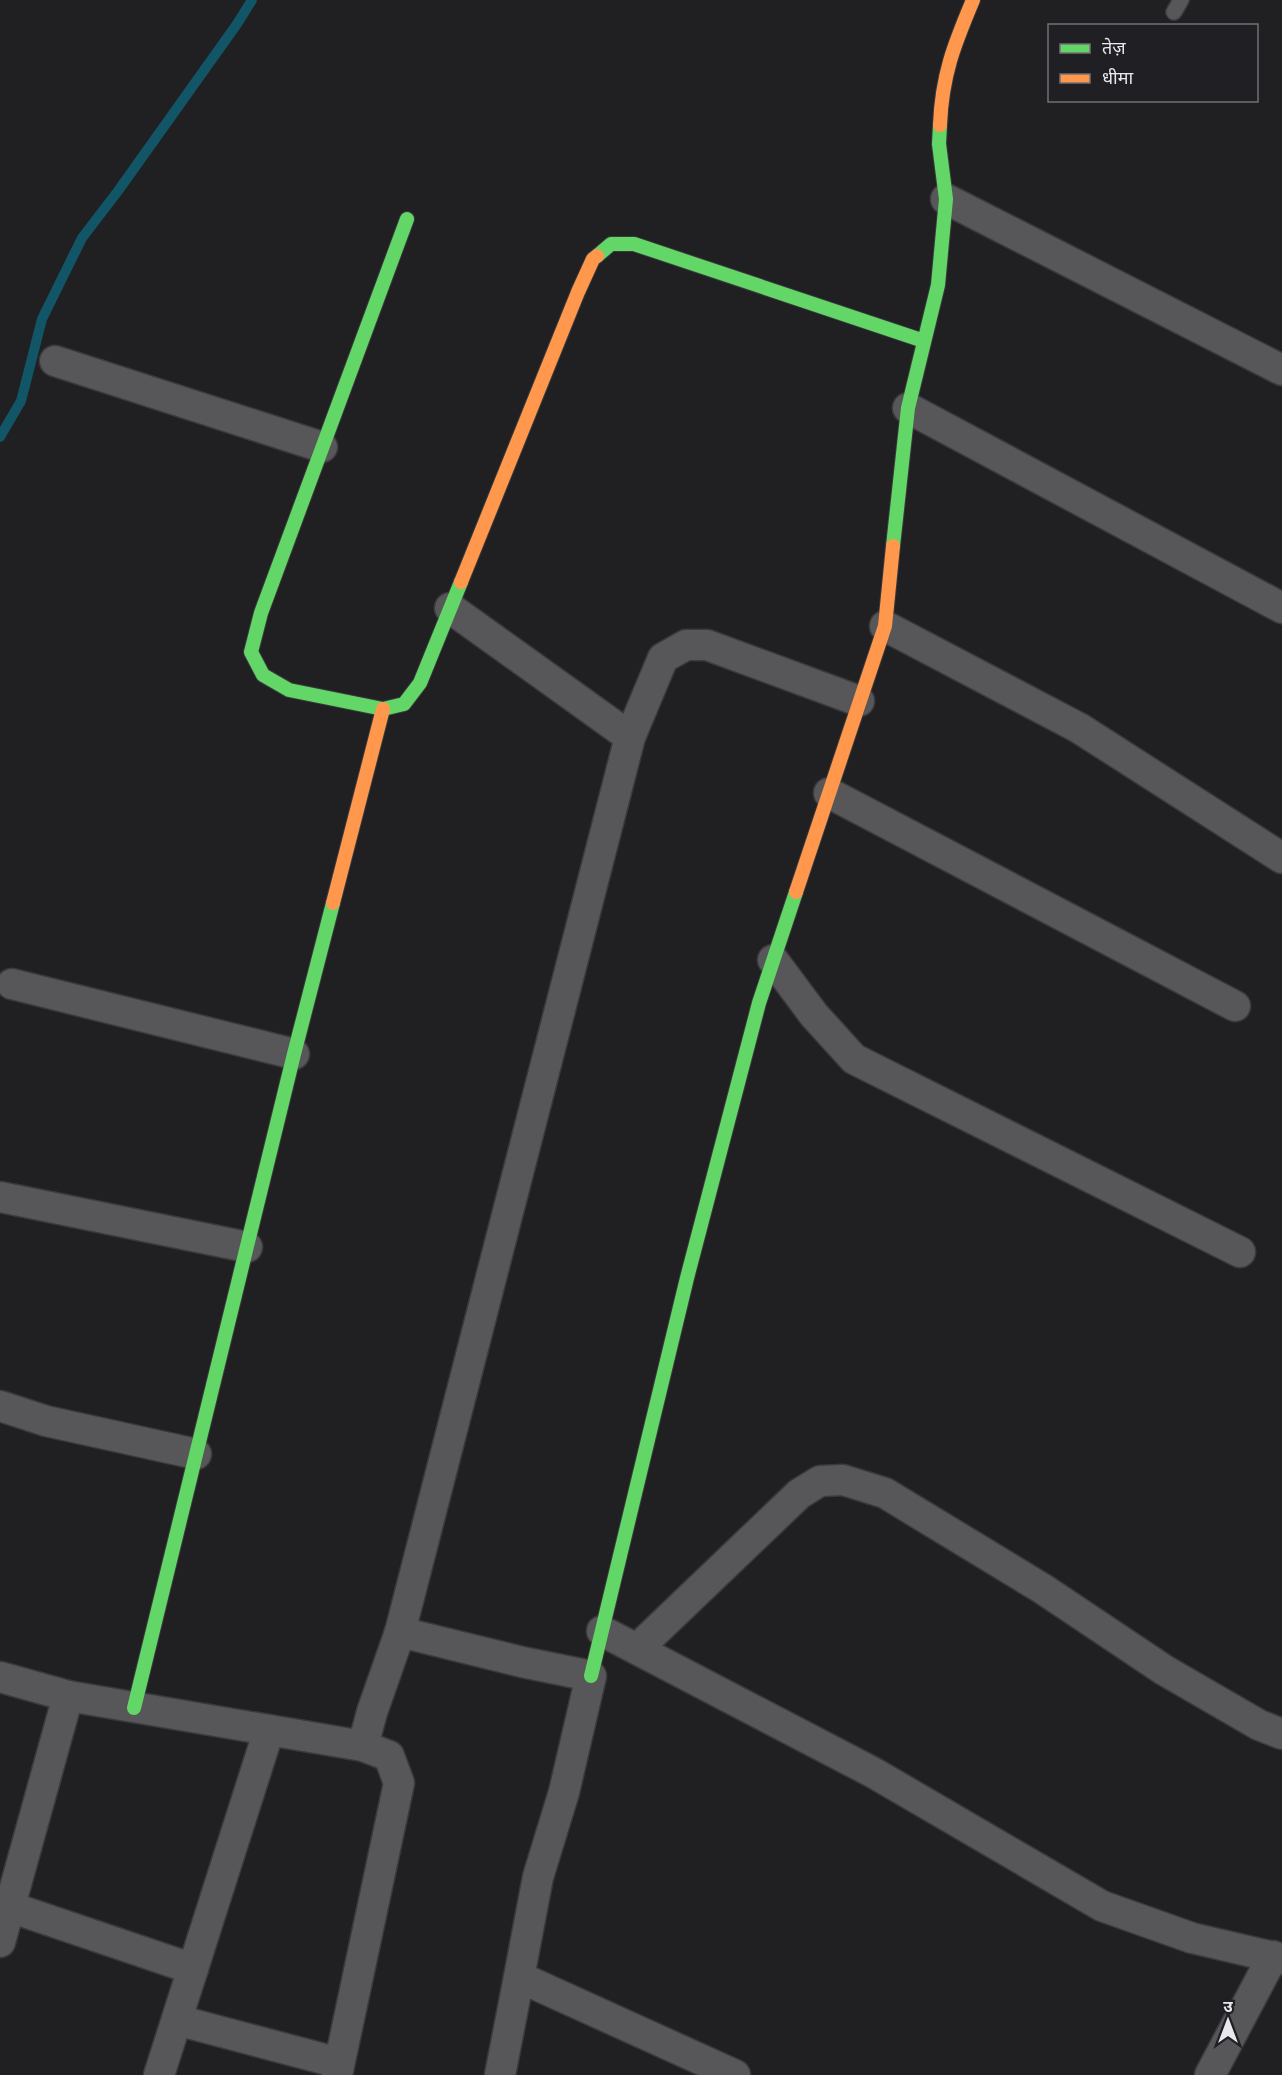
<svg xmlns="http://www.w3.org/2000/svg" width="1282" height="2075" font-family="'Roboto Serif','Noto Sans Devanagari',serif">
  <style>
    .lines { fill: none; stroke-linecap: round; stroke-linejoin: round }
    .stream { stroke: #156; stroke-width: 10 }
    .lane-casing { stroke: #3a3a3d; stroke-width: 18 }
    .street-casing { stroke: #3a3a3d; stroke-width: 33 }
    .fast-casing { stroke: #3a3a3d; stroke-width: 16 }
    .slow-casing { stroke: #3a3a3d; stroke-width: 16 }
    .lane { stroke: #575759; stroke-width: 15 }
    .street { stroke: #575759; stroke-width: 30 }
    .fast { stroke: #63d668; stroke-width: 14 }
    .slow { stroke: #ff974d; stroke-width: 14 }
  </style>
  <rect width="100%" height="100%" fill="#202023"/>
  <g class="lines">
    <!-- stream -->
    <path class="stream" d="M 0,437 L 21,401 L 42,319 L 82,238 L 118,191 L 237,24 L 252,0"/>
    <!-- lane casing -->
    <g class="lane-casing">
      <path id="lane" d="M 1174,12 L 1181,0"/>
    </g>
    <!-- street casing -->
    <g class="street-casing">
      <g id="street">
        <path d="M 946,199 L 1282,370"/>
        <path d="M 55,361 L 322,447"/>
        <path d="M 908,408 L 1282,608"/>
        <path d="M 450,608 L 630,737"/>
        <path d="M 885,626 L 1079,728 L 1282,858"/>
        <path d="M 829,793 L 1235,1006"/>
        <path d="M 773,960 L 814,1015 L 854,1059 L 1240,1252"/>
        <path d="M 12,984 L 294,1054"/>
        <path d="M 0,1197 L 247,1247"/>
        <path d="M 0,1406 L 46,1421 L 196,1454"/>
        <path d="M 602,1631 L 874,1773 L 1102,1906 L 1192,1938 L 1282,1959"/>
        <path d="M 400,1632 L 630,737 L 663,658 L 686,645 L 707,645 L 859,701"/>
        <path d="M 637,1649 L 799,1494 L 820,1481 L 843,1480 L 885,1493 L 1043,1589 L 1164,1670 L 1259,1725 L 1282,1734"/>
        <path d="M 0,1677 L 68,1696 L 363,1746 L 372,1712 L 400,1632 L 522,1662 L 591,1676 L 564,1792 L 538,1877 L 519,1977"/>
        <path d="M 10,1907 L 193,1969"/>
        <path d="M 0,1942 L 68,1696"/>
        <path d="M 177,2020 L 339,2063"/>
        <path d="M 159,2075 L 269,1730"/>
        <path d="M 337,2075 L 399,1783 L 389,1756 L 363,1746"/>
        <path d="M 500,2075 L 519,1977 L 735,2075"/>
        <path d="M 1210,2075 L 1273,1956"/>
      </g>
    </g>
    <!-- fast casing -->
    <g class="fast-casing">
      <g id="fast">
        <path d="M 407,219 L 261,613 L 251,652 L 263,675 L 289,690 L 383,709 L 404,704 L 420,683 L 461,582"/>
        <path d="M 597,256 L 611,244 L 634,244 L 924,341"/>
        <path d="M 893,546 L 908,408 L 938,285 L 946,199 L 939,144 L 940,125"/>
        <path d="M 591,1676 L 687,1278 L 759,1003 L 796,892"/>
        <path d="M 134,1708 L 294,1054 L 333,903"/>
      </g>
    </g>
    <!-- slow casing -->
    <g class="slow-casing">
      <g id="slow">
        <path d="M 940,125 C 942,75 954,45 973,0"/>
        <path d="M 461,582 L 578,292 L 593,259 L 597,256"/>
        <path d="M 796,892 L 885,626 L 893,546"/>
        <path d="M 333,903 L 383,709"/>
      </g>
    </g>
    <!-- lane -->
    <use href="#lane" class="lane"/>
    <!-- street -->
    <use href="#street" class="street"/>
    <!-- fast -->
    <use href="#fast" class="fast"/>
    <!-- slow -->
    <use href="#slow" class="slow"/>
  </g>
  <!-- legend -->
  <rect x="1048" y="24" width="210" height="78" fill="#1f1f24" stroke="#707074" stroke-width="1.5"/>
  <rect x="1060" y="44" width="30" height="9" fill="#63d668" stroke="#707074" stroke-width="1.5"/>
  <text x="1102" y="54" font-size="18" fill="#e9e9ed">तेज़</text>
  <rect x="1060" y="74" width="30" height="9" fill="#ff974d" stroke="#707074" stroke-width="1.5"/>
  <text x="1102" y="84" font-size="18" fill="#e9e9ed">धीमा</text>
  <!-- north arrow -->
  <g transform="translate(1228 2021)" stroke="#1f1f24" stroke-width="4.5" paint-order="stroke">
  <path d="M0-4.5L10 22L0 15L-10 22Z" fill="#e9e9ed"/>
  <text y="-9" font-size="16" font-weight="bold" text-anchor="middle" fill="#e9e9ed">उ</text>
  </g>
</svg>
